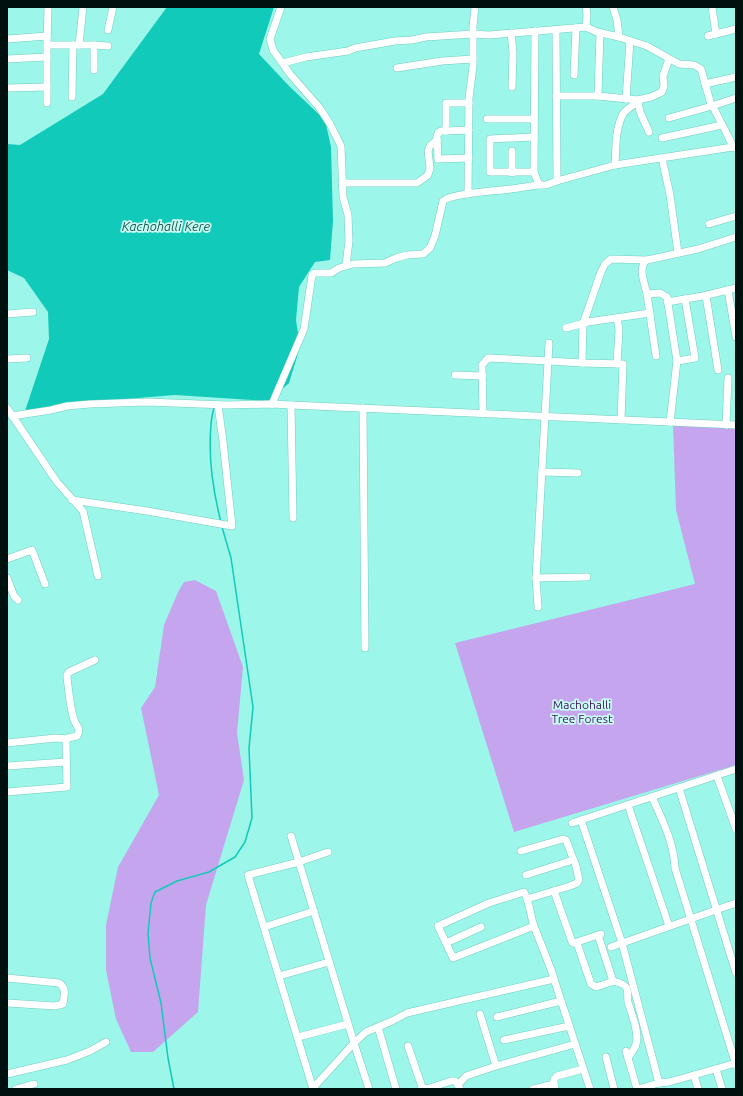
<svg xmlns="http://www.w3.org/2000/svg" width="743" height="1096" font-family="Ubuntu,sans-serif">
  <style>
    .green { fill: #c5a6ee }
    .water { fill: #11cab9 }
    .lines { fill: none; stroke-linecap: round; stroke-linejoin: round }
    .stream { stroke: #11cab9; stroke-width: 1.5 }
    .minor-casing { stroke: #71ccc0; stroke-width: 8 }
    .minor { stroke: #fff; stroke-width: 7 }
    .labels { text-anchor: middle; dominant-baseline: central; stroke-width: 3.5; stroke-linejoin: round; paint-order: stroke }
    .park-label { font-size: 12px; fill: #3d1261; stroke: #c9fdf4 }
    .water-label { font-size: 13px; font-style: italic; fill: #165750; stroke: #c9fdf4 }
  </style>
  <rect width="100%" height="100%" fill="#9cf7ea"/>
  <!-- green -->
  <g class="green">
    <path d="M 673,425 L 736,428 L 736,765 L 514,832 L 455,643 L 695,584 L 676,510 Z"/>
    <path d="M 195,580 L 216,591 L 243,667 L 237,733 L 244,780 L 206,905 L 198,1012 L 153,1052 L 131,1052 L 116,1019 L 106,970 L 106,925 L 118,867 L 159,795 L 141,708 L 155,687 L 164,625 L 178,592 L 184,582 Z"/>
  </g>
  <!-- water -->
  <path class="water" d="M 167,7 L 274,7 L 259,54 L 289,86 L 325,120 L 331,147 L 333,221 L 330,260 L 315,262 L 299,287 L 296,320 L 300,347 L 289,383 L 269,401 L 175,395 L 65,404 L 23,417 L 49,339 L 48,312 L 24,278 L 7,270 L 7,144 L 20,145 L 103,94 Z"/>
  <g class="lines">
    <!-- stream -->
    <g class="stream">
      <path d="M 214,407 C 213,413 211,419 211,425 C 208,458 213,491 221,522"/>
      <path d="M 174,1089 L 168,1058 L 161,1003 L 150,958 L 148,933 L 151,903 L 155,892 L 177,881 L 209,872 L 235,857 L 245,842 L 252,818 L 249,748 L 253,707 L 231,558 L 222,527"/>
    </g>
    <!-- minor casing -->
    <g class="minor-casing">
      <g id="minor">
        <path d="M 281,7 L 270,39 L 273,50 L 290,74 L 319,107 L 330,124 L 341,146 L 343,197 L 348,215 L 349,241 L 346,265"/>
        <path d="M 586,7 L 587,15 L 586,27"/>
        <path d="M 613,7 L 617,20 L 619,37"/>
        <path d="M 712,7 L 716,34"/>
        <path d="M 108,30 L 113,7"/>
        <path d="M 556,30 L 557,181 L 615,165 L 733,147"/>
        <path d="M 511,33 L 513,52 L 512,87"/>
        <path d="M 600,33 L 598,96 L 638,100 L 651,97 L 662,92 L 664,86 L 663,76 L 669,59"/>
        <path d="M 708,36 L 736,29"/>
        <path d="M 7,39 L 47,36"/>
        <path d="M 47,45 L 94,45 L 108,46"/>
        <path d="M 79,45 L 83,7"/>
        <path d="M 94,45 L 94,70"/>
        <path d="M 7,59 L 47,57"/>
        <path d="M 283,63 L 306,57 L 348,51 L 355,48 L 395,41 L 412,40 L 426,37 L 473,34 L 489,35 L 586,27 L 597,32 L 619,37 L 647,46 L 679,64 L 694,65 L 701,69 L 710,101 L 727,134 L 733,147 L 736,148"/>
        <path d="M 397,68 L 442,61 L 473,59"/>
        <path d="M 574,75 L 576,28"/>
        <path d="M 705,84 L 736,77"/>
        <path d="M 7,88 L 47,87"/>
        <path d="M 556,96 L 598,96"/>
        <path d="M 72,97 L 73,45"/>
        <path d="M 626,99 L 630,41"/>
        <path d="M 638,102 L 640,112 L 649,132"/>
        <path d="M 47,103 L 47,45 L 48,7"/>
        <path d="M 669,118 L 712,106 L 736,98"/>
        <path d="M 487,119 L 534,119"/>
        <path d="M 446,131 L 469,130"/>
        <path d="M 534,137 L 490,139 L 490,172 L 534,172 L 539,185 L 546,185 L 557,181"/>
        <path d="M 662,138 L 722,125"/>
        <path d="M 512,151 L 512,173"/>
        <path d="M 469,158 L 438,159 L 437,136 L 438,133 L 441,131 L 446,131 L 446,103 L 469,103"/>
        <path d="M 662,158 L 670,195 L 678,253"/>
        <path d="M 615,165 C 616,149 615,129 623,114 C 626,110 633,105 638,102 L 638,100"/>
        <path d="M 534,172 L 535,31"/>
        <path d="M 342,183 L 417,183 L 428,175 L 430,168 L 428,151 L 430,146 L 437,140"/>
        <path d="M 468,194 L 469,98 L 473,66 L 473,26 L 475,7"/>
        <path d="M 709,224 L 736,216"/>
        <path d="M 728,290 L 736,337"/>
        <path d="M 647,294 C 645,284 637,267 647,260"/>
        <path d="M 706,296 L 718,370"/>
        <path d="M 667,302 L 703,296 L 736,288"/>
        <path d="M 7,314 L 33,312"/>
        <path d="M 617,318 L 619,330 L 617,364"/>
        <path d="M 566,328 L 588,322 L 650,313"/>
        <path d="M 549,343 L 548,361 L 582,363"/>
        <path d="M 656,356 L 647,294 L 660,293 L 667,297 L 677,361 L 670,422"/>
        <path d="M 7,359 L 27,358"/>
        <path d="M 677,361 L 695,358 L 685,299"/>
        <path d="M 455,375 L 483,376"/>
        <path d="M 272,404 L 304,329 L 312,275 L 315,273 L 331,273 L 339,268 L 353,264 L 385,263 L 396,258 L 407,255 L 423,254 L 430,248 L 435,236 L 443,201 C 451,193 497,191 511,189 C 520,188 529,186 539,185"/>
        <path d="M 291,405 L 736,425"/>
        <path d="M 7,408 L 57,482 L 83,511 L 98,576"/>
        <path d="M 363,408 L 365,648"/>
        <path d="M 483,414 L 482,365 L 488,358 L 548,361 L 536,578 L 587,577"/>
        <path d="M 12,416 L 51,410 L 67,406 L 90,404 L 147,402 L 226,405 L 272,404 L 291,405 L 293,518"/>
        <path d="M 621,420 L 623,364 L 582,363 L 583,324 L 601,272 L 605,264 L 611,259 L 647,260 L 698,249 L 736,237"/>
        <path d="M 726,425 L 728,378"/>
        <path d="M 542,472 L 578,473"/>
        <path d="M 72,500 L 147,511 L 232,526 L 223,441 L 218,405"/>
        <path d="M 7,559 L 32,550 L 45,584"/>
        <path d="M 7,578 L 14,596 L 18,600"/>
        <path d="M 536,578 L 538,607"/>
        <path d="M 7,743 L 56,738 L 67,739"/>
        <path d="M 7,766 L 66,762"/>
        <path d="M 717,776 L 736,829"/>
        <path d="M 679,788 L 736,973"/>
        <path d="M 7,792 L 67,787 L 66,740 L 68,738 L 77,736 C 81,729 78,728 75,722 C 70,711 69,690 67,678 L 67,675 L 69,672 L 95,660"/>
        <path d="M 652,797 C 662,819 674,843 675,868 L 736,1065"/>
        <path d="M 628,805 L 669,926"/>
        <path d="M 581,820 L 622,943 L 659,1083"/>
        <path d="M 572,823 L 736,769"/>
        <path d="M 291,836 L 354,1043 L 369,1089"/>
        <path d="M 521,851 L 563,839 L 566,840 L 576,866 L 579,880 L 577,883 L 570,886 L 527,899"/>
        <path d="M 526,875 L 573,860"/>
        <path d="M 554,891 L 572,942 L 574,943 L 601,934"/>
        <path d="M 534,926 L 453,958 L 438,926 L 489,903 L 524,892 C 530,902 530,915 534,926 L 552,972 L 554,979 L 590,1089"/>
        <path d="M 264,927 L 314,911"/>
        <path d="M 446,943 L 481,927"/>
        <path d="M 577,943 L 591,984 L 596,987 L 611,982 L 612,981 L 612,978 L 598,935"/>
        <path d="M 611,947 L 716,910 L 736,903"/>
        <path d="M 279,976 L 329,962"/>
        <path d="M 7,978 L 59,983 C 67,988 64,995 63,1004 L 55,1006 L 7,1003"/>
        <path d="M 612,981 C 617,982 623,983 626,987 C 629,991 627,997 628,1002 C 631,1013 640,1033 636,1044 C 635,1049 631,1053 628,1058"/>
        <path d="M 480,1014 L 496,1066"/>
        <path d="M 497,1017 L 561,1001"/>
        <path d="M 378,1027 L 396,1089"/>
        <path d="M 298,1037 L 348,1024"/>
        <path d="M 504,1040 L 569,1026"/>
        <path d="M 408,1046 L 422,1087 L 424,1089 L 430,1088 L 451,1081 L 455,1081 L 458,1085 L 460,1089"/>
        <path d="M 626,1051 L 637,1089"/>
        <path d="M 606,1057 L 614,1089"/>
        <path d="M 716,1069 L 722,1089"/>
        <path d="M 7,1074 L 67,1060 L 90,1051 L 106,1042"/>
        <path d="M 694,1075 L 698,1089"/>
        <path d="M 554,1084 L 554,1079 L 557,1076 L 583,1069"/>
        <path d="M 458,1085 L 466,1076 L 496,1066 L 575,1044"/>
        <path d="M 16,1089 L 34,1084"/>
        <path d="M 313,1089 L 248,875 L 299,862 L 328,852"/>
        <path d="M 315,1089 L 313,1088 L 354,1043 L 366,1032 L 392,1021 L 407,1013 L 554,979"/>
        <path d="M 533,1089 L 554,1084 L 555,1089"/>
        <path d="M 638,1089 L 659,1083 L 669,1082 L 694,1075 L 736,1063"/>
      </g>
    </g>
    <!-- minor -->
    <use href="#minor" class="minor"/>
  </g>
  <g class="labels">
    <!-- park labels -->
    <g class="park-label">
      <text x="582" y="704">Machohalli<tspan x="582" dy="14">Tree Forest</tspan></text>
    </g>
    <!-- water labels -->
    <g class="water-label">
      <text x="166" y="226">Kachohalli Kere</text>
    </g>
  </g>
  <!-- border -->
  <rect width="743" height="1096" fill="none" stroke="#00100e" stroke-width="16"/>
</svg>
